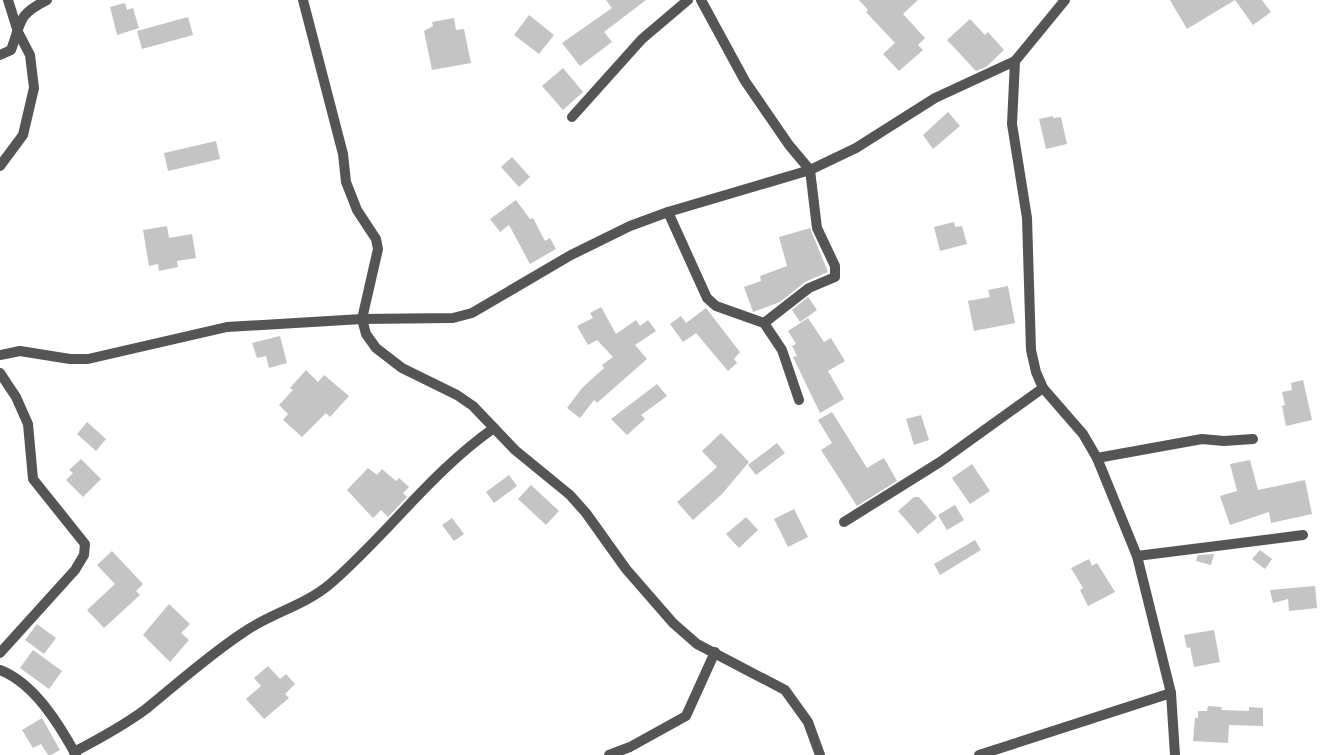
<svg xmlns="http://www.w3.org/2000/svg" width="1333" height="755" font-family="'Noto Sans',sans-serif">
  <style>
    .building { fill: #c4c4c4 }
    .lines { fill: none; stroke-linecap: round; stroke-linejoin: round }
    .minor { stroke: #555; stroke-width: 10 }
  </style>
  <rect width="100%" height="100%" fill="#fff"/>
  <!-- building -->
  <g class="building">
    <path d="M 606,0 L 646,0 L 604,32 L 612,42 L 580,66 L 562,43 L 612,8 Z"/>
    <path d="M 859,0 L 918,0 L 903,14 L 925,38 L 918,45 L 923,50 L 899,71 L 883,54 L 895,43 L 866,12 L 868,10 Z"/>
    <path d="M 1170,0 L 1262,0 L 1271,12 L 1253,25 L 1235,0 L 1187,29 Z"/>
    <path d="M 125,3 L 127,10 L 133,8 L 139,28 L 117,35 L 110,7 Z"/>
    <path d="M 529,15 L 554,35 L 539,54 L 514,35 Z"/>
    <path d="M 188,17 L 193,35 L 142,49 L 137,31 Z"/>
    <path d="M 454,18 L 456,30 L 464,29 L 471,63 L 432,70 L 424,31 L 433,26 L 432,22 Z"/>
    <path d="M 970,19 L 985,35 L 988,32 L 1004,50 L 986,67 L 976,71 L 947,40 Z"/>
    <path d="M 563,68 L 583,92 L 563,110 L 542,86 Z"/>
    <path d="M 948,112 L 960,126 L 933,149 L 923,135 Z"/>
    <path d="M 1053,116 L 1053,118 L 1061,117 L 1067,144 L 1046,149 L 1039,119 Z"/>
    <path d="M 216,141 L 220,159 L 168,171 L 164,153 Z"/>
    <path d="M 512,157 L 530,177 L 519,187 L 501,167 Z"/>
    <path d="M 516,200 L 530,219 L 533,218 L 545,241 L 550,238 L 556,249 L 530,264 L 509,225 L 500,232 L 490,219 Z"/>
    <path d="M 954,222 L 955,227 L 962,226 L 967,244 L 940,251 L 934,227 Z"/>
    <path d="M 167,226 L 169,238 L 192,234 L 196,258 L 177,261 L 178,267 L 159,271 L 158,264 L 149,266 L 143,230 Z"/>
    <path d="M 810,228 L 828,272 L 805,282 L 780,302 L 753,312 L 744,287 L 761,281 L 760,276 L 787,266 L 779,237 Z"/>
    <path d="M 1008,286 L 1015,323 L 974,331 L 968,301 L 990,297 L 988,290 Z"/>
    <path d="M 808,297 L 817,310 L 800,322 L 792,310 Z"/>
    <path d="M 601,307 L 616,334 L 636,320 L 640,326 L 648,320 L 656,331 L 635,345 L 647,359 L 597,403 L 594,400 L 580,418 L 567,408 L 582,388 L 604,368 L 602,365 L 613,357 L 597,340 L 588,345 L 577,326 L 593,318 L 590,313 Z"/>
    <path d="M 706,308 L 740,352 L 734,359 L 737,363 L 728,371 L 696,333 L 683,342 L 670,324 L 681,316 L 686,323 Z"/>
    <path d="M 808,318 L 824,342 L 831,338 L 845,361 L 828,371 L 844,399 L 820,413 L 793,357 L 797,356 L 792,346 L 796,344 L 788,331 Z"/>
    <path d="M 280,336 L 287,363 L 269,368 L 266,356 L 257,358 L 252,343 Z"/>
    <path d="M 306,370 L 318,382 L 324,375 L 349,396 L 330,417 L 326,413 L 302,437 L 283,420 L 288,414 L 279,405 L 293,390 L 290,388 Z"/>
    <path d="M 1303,380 L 1312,420 L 1286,426 L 1282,406 L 1285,405 L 1282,392 L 1292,390 L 1291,383 Z"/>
    <path d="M 657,384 L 667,396 L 641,415 L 645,419 L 627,435 L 611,419 Z"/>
    <path d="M 832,412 L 867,468 L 884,458 L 897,481 L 857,506 L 821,450 L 832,443 L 818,420 Z"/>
    <path d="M 921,415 L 929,440 L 914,445 L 906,419 Z"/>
    <path d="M 87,422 L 106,439 L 96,451 L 77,434 Z"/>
    <path d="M 721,433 L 749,462 L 722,494 L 693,520 L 677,502 L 717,467 L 702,451 Z"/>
    <path d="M 777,443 L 785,453 L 756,475 L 748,465 Z"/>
    <path d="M 81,459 L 101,479 L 83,497 L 66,480 L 73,473 L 69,470 Z"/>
    <path d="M 1250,460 L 1258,490 L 1305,480 L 1312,514 L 1271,523 L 1269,512 L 1230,525 L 1220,496 L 1237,491 L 1230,464 Z"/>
    <path d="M 972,464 L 990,491 L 970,504 L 952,478 Z"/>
    <path d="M 368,468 L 377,475 L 382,469 L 396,481 L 399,478 L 409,487 L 403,493 L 407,497 L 388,517 L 381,510 L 373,518 L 347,490 Z"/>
    <path d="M 509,475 L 517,486 L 494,503 L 486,492 Z"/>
    <path d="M 531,485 L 559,511 L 546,525 L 518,499 Z"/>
    <path d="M 914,497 L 919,497 L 937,518 L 918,534 L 898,511 Z"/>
    <path d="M 955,505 L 964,520 L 947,530 L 938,515 Z"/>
    <path d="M 794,509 L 808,537 L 788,547 L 774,519 Z"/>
    <path d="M 746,517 L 758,530 L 739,548 L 726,534 Z"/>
    <path d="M 452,518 L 464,534 L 454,541 L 442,525 Z"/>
    <path d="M 975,540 L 981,550 L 940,575 L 934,564 Z"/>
    <path d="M 1260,550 L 1272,559 L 1265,569 L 1252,559 Z"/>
    <path d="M 112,551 L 143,584 L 136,591 L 140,595 L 104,628 L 87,610 L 115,584 L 97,565 Z"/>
    <path d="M 1214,554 L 1211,565 L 1196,561 L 1198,555 Z"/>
    <path d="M 1089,559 L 1092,566 L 1097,563 L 1115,592 L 1088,606 L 1080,590 L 1083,588 L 1071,568 Z"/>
    <path d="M 1315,586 L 1317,608 L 1289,611 L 1288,599 L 1273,603 L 1270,590 Z"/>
    <path d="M 169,604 L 190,624 L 181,633 L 189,640 L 170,662 L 143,635 Z"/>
    <path d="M 37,624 L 56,638 L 44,654 L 25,640 Z"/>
    <path d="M 1214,630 L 1220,662 L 1194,667 L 1190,647 L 1187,648 L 1184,635 Z"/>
    <path d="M 33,650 L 62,671 L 49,689 L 20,668 Z"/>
    <path d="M 268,666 L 280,679 L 286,674 L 295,684 L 285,694 L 289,698 L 264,719 L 246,699 L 261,686 L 254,678 Z"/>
    <path d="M 1208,706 L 1222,707 L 1221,710 L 1249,711 L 1249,707 L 1263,708 L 1263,726 L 1229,725 L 1228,743 L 1193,741 L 1195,718 L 1198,718 L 1198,711 L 1207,711 Z"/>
    <path d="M 42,718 L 60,750 L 51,755 L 48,755 L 41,744 L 33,748 L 22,730 Z"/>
  </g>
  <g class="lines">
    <!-- minor -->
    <g class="minor">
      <path d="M 303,0 L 343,154 L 346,182 L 357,210 L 376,239 L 378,249 L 362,319 L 366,334 L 376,348 L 402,368 L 457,395 L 473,406 L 515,450 L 570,495 L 586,513 L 626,569 L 673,623 L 697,644 L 785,690 L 808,722 L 820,755"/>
      <path d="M 701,0 L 745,81 L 789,145 L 810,170 L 817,228 L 835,266 L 835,277 L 809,288 L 764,323"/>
      <path d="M 0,55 L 11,50 C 22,21 17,15 47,0"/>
      <path d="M 1015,61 L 1012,124 L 1027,218 L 1031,350 L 1036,372 L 1043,388 L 1083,434 L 1097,458 L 1137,556 L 1171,693 L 1175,755"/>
      <path d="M 572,117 L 642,39 L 688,0"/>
      <path d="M 0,166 L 23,135 L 34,88 L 30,55 L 18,32 L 8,0"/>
      <path d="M 668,212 L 707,298 L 716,306 L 764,323 L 782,350 L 799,400"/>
      <path d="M 0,355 L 20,351 L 70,359 L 88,359 L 227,327 L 362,319 L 453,318 L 472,313 L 571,255 L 630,226 L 668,212 L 810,170 L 856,148 L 935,98 L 1015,61 L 1065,0"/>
      <path d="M 0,373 L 16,397 L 28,424 L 33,479 L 85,544 L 84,555 L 75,570 L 0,653"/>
      <path d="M 1097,458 L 1202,439 L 1224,441 L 1253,439"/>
      <path d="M 844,522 L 940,462 L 1043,388"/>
      <path d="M 1137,556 L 1303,535"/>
      <path d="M 0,670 C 34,683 59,724 76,755"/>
      <path d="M 74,752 C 99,739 123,726 146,709 C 178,683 209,655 244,632 C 271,613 304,606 330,584 C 387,535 431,472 494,428"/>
      <path d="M 609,755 L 630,747 L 686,716 L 715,652"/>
      <path d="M 979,755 L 1171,693"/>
    </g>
  </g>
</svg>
